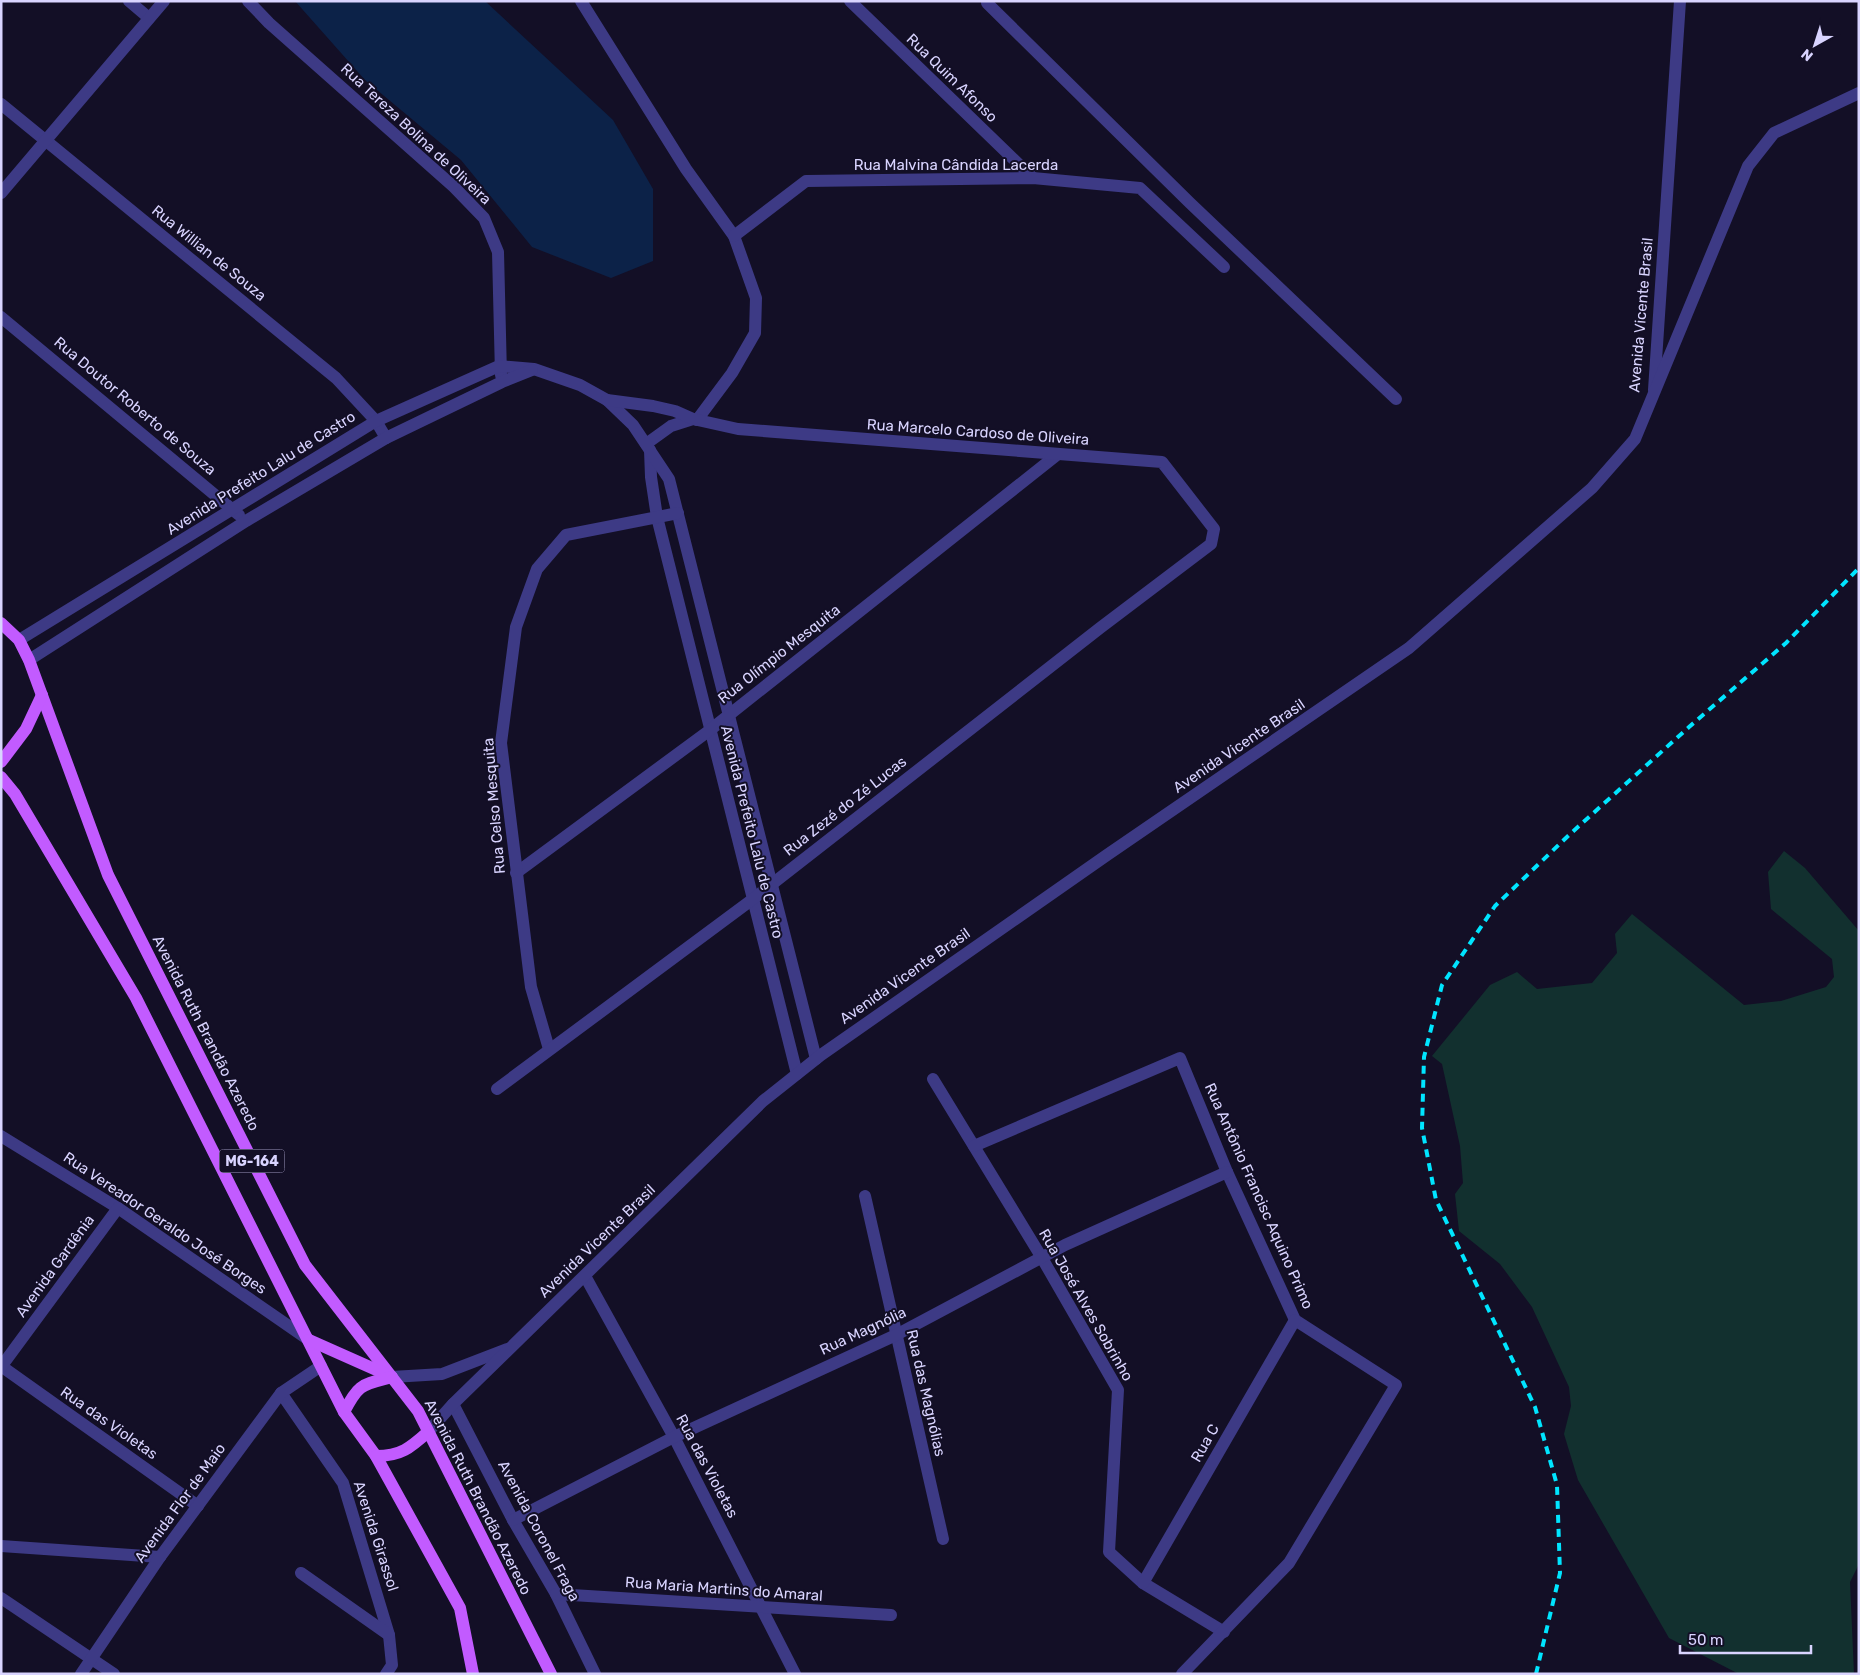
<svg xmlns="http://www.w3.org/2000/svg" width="1860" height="1675" font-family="Rubik,sans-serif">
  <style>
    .green { fill: #12302f }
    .water { fill: #0c2248 }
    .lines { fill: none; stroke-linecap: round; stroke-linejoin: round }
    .minor { stroke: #3d3a85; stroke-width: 12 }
    .tertiary { stroke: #3d3a85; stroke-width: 12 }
    .primary { stroke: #c25bff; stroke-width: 12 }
    .rail { stroke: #00e5ff; stroke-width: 4; stroke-dasharray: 8 6; stroke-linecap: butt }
    .labels { text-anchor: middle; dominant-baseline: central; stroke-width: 4; stroke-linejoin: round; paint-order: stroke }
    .shield { fill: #130f26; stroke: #9e99be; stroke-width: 1 }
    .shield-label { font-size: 14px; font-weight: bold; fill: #d9d4ff }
    .street-label { font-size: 15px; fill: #d9d4ff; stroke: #130f26 }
  </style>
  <rect width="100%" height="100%" fill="#130f26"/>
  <!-- green -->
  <path class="green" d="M 1784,851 L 1805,868 L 1859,931 L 1859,1564 L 1850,1582 L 1854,1674 L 1739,1674 L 1669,1638 L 1578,1480 L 1564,1434 L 1571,1406 L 1569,1387 L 1532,1307 L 1500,1264 L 1459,1231 L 1455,1194 L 1463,1183 L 1460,1146 L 1442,1064 L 1432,1056 L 1490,985 L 1517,972 L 1537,989 L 1592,983 L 1617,953 L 1615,934 L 1632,914 L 1744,1005 L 1781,1001 L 1826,987 L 1834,977 L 1832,959 L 1771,909 L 1768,872 Z"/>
  <!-- water -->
  <path class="water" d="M 295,1 L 485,1 L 613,120 L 653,189 L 653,261 L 611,278 L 532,247 L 461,160 L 365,80 Z"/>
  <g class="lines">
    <!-- minor -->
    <g class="minor">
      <path d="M 129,1 L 149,18"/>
      <path d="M 248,1 L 269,23 L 454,187 L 484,218 L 498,252 L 501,375"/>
      <path d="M 581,1 L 686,169 L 734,236 L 756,298 L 755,333 L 732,373 L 697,420"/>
      <path d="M 850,1 L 1033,178"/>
      <path d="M 987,3 L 1190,203 L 1396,399"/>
      <path d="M 1,104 L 336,378 L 376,421 L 386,438"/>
      <path d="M 1,193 L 164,1"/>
      <path d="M 734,236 L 806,181 L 1033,178 L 1140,188 L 1224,267"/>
      <path d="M 1,317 L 239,515"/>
      <path d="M 1654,390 L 1680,1"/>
      <path d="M 646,444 L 671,426 L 693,419"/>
      <path d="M 650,450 L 651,477 L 657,517 L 797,1074"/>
      <path d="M 19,640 L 376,421 L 499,366 L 534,369 L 580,385 L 607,400 L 633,425 L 669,479 L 816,1059"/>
      <path d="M 29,660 L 246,521 L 386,438 L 502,382 L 532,370"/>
      <path d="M 516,873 L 710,730 L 1058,454"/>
      <path d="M 549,1049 L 531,987 L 501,743 L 516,627 L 537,569 L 566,535 L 678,513"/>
      <path d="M 933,1079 L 1042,1258 L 1118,1390 L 1109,1552 L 1143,1583 L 1224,1632"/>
      <path d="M 497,1089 L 753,899 L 1100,628 L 1211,544 L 1214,529 L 1162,462 L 738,429 L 693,419 L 675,411 L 653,406 L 607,400"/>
      <path d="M 1,1136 L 118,1208 L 309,1340"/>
      <path d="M 974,1146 L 1180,1058 L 1227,1172 L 1295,1320 L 1396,1385 L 1289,1563 L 1182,1674"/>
      <path d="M 865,1196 L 943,1539"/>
      <path d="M 585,1276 L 674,1437 L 795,1674"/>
      <path d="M 1,1366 L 198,1506"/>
      <path d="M 1,1367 L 118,1208"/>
      <path d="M 281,1393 L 343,1483 L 389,1635 L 392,1665 L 386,1674"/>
      <path d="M 453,1404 L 513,1520 L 556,1594 L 595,1674"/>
      <path d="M 513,1520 L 674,1437 L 896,1335 L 1065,1245 L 1227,1172"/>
      <path d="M 1,1546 L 160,1557"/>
      <path d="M 301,1573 L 389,1635"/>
      <path d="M 1143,1583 L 1295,1320"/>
      <path d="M 556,1594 L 891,1615"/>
      <path d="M 1,1598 L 114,1674"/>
      <path d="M 81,1674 L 160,1557 L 281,1393 L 321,1366"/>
    </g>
    <!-- tertiary -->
    <g class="tertiary">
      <path d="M 392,1377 L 442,1374 L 507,1349"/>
      <path d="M 428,1432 L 453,1404 L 763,1101 L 821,1055 L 1107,855 L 1409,648 L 1592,488 L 1635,439 L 1748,166 L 1774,133 L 1859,93"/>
    </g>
    <!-- primary -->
    <g class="primary">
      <path d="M 1,623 L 19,640 L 29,660 L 108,875 L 305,1265 L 418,1411 L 551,1674"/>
      <path d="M 1,762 L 26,729 L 42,695"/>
      <path d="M 1,777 L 15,794 L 136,998 L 344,1412 L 376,1456 L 460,1608 L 473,1674"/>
      <path d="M 309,1340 L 390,1376"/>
      <path d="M 344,1412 C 359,1383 362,1385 392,1377"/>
      <path d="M 376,1456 C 401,1456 410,1448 428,1432"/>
    </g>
    <!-- rail -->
    <path class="rail" d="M 1536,1674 L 1560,1573 L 1557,1485 L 1535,1407 L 1436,1200 L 1422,1128 L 1424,1057 L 1442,985 L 1495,906 L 1569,835 L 1689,727 L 1786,643 L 1859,568"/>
  </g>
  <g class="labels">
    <!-- shield labels -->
    <rect class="shield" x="219.5" y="1149.5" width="65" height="23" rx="4"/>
    <g class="shield-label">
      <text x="252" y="1161">MG-164</text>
    </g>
    <!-- street labels -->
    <g class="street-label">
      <text transform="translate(952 78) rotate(44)">Rua Quim Afonso</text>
      <text transform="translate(416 134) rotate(43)">Rua Tereza Bolina de Oliveira</text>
      <text x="956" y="165">Rua Malvina Cândida Lacerda</text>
      <text transform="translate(209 253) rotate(39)">Rua Willian de Souza</text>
      <text transform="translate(1641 315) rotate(-85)">Avenida Vicente Brasil</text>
      <text transform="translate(135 406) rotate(40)">Rua Doutor Roberto de Souza</text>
      <text transform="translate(978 432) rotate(4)">Rua Marcelo Cardoso de Oliveira</text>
      <text transform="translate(261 473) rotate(-32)">Avenida Prefeito Lalu de Castro</text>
      <text transform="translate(779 654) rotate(-38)">Rua Olímpio Mesquita</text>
      <text transform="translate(1239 746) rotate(-34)">Avenida Vicente Brasil</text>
      <text transform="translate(494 806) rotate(-95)">Rua Celso Mesquita</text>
      <text transform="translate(845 806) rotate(-38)">Rua Zezé do Zé Lucas</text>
      <text transform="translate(752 832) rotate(76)">Avenida Prefeito Lalu de Castro</text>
      <text transform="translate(905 976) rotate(-35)">Avenida Vicente Brasil</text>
      <text transform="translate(206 1033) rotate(63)">Avenida Ruth Brandão Azeredo</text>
      <text transform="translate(1259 1196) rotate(66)">Rua Antônio Francisc Aquino Primo</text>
      <text transform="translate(165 1223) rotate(34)">Rua Vereador Geraldo José Borges</text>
      <text transform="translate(597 1241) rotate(-44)">Avenida Vicente Brasil</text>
      <text transform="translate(55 1266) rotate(-54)">Avenida Gardênia</text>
      <text transform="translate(1086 1305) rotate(60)">Rua José Alves Sobrinho</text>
      <text transform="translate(863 1331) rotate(-25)">Rua Magnólia</text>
      <text transform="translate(926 1393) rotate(77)">Rua das Magnólias</text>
      <text transform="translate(109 1423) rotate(35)">Rua das Violetas</text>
      <text transform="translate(1205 1443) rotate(-60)">Rua C</text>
      <text transform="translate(707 1466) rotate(62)">Rua das Violetas</text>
      <text transform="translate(478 1497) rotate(63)">Avenida Ruth Brandão Azeredo</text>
      <text transform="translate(180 1503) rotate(-54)">Avenida Flor de Maio</text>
      <text transform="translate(539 1531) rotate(62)">Avenida Coronel Fraga</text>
      <text transform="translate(376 1536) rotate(72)">Avenida Girassol</text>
      <text transform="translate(724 1589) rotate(4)">Rua Maria Martins do Amaral</text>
    </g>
  </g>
  <!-- border -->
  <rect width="1860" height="1675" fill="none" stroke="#d9d4ff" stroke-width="5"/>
  <!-- north arrow -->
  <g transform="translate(1815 45) rotate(219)" stroke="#130f26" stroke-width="4" paint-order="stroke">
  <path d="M0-4L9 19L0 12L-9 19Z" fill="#d9d4ff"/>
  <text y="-8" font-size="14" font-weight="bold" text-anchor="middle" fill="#d9d4ff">N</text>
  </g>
  <!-- scale -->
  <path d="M1680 1645v8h131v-8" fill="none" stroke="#d9d4ff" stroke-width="2.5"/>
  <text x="1688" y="1645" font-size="15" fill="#d9d4ff" stroke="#130f26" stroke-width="4" paint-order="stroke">50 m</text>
</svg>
